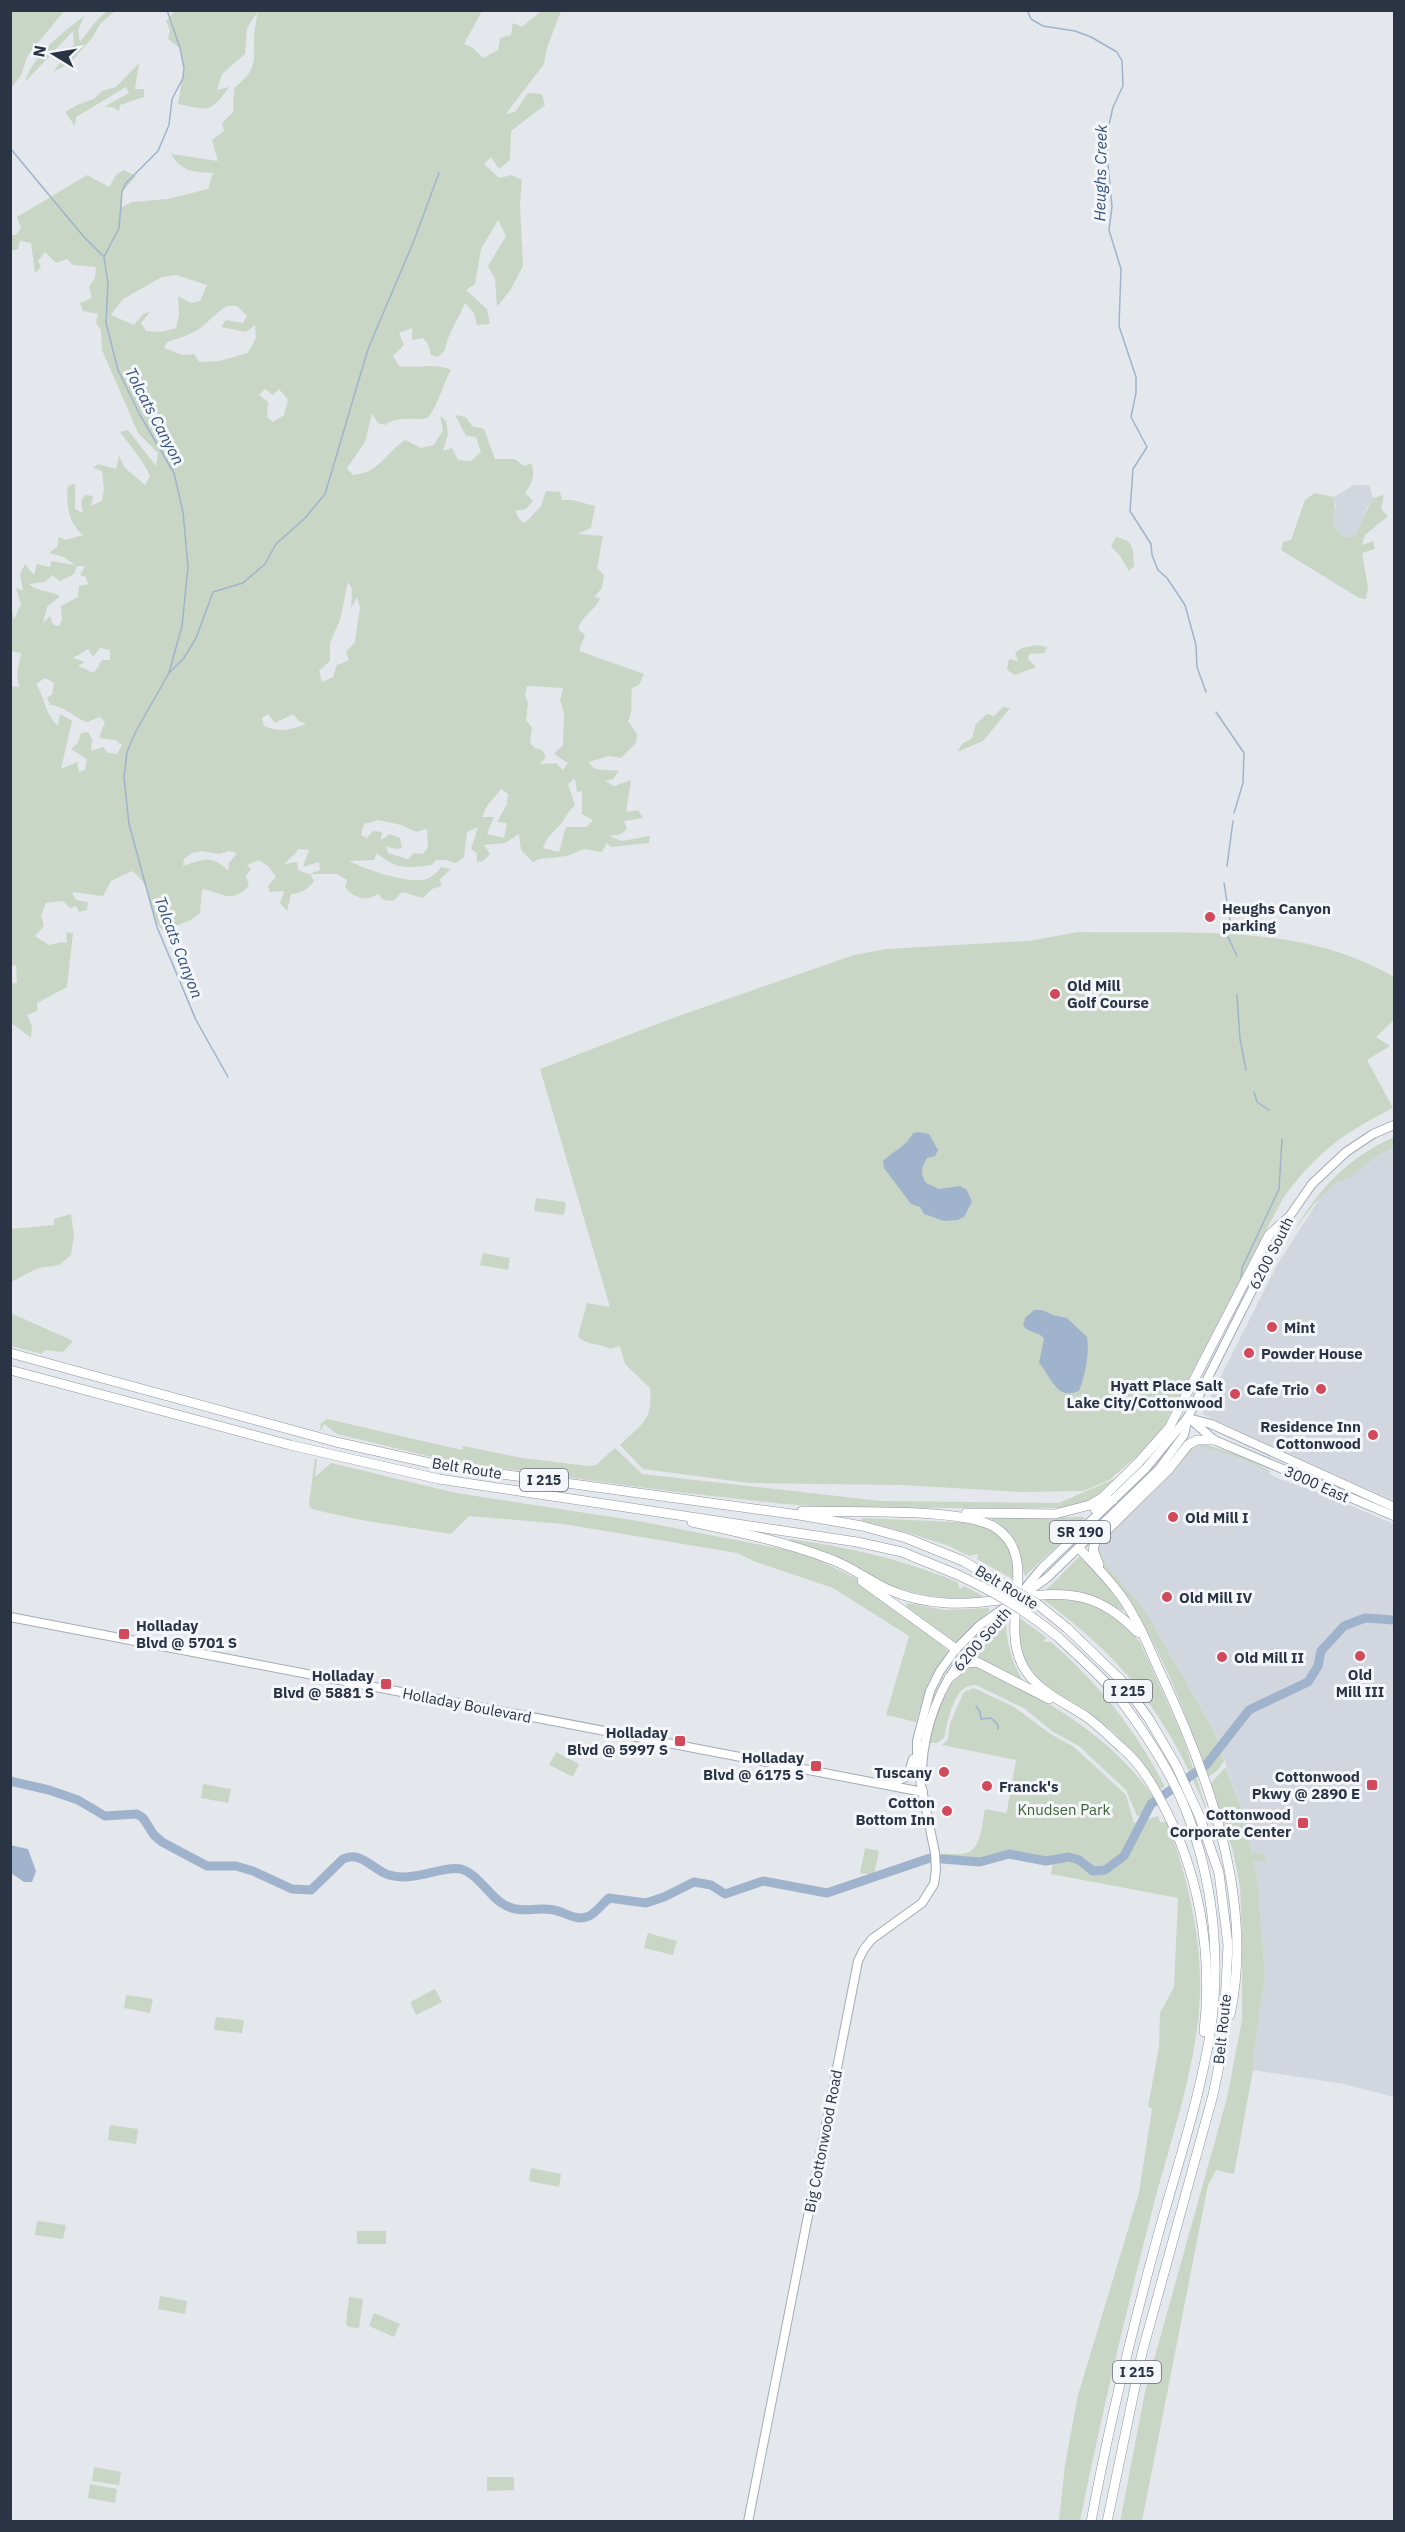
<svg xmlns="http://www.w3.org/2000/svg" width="1405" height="2532" font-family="'IBM Plex Sans',sans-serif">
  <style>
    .built { fill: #d2d6de }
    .green { fill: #c9d6c5; fill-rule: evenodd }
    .water { fill: #9fb4cc }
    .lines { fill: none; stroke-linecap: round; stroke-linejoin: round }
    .stream { stroke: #9fb4cc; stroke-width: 1.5 }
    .river { stroke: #9fb4cc; stroke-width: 9 }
    .major-casing { stroke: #a3abb8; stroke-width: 10 }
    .highway-casing { stroke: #8b94a3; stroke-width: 10 }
    .major { stroke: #fff; stroke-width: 8 }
    .highway { stroke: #fff; stroke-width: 9 }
    .highway-bridge-casing { stroke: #8b94a3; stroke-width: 10; stroke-linecap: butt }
    .highway-bridge { stroke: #fff; stroke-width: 9 }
    .poi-dot { fill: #d1495b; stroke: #f4f6f9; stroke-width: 2 }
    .labels { text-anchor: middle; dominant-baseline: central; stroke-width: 6; stroke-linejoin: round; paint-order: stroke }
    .shield { fill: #f4f6f9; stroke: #676e7b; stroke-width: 1.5 }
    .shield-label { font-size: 14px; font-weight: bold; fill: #2b3445 }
    .poi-label { font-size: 15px; font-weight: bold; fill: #2b3445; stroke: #f4f6f9; text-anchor: end }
    .street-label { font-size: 15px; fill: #2b3445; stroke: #f4f6f9 }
    .park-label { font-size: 15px; fill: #3f6138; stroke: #f4f6f9 }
    .water-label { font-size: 16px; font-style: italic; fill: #34527a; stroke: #f4f6f9 }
  </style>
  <rect width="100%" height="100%" fill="#e4e7ec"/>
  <!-- built -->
  <g class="built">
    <path d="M 1354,485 L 1369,485 L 1373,498 L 1366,509 L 1363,524 L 1355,536 L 1344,537 L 1336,531 L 1332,519 L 1336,506 L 1334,497 Z"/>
    <path d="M 1394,1142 L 1394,1501 L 1202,1414 L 1277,1265 L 1329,1184 Z"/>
    <path d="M 1198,1445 L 1245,1460 L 1279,1479 L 1323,1494 L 1394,1524 L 1394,2097 L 1344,2084 L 1253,2070 L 1253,2059 L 1265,1975 L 1257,1877 L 1241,1808 L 1215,1733 L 1144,1609 L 1106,1567 L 1097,1546 Z"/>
  </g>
  <!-- green -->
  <g class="green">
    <path d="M 11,10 L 64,11 L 28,55 L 20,77 L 11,88 Z"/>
    <path d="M 108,10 L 115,11 L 100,24 L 92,38 L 70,63 L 53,72 L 74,44 L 73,31 L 25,82 C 34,54 61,34 84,16 L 78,31 L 80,42 L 96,21 Z"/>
    <path d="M 175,11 L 482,11 L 464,44 L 473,48 L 483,58 L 498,50 L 500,38 L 511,35 L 513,23 L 522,27 L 541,11 L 561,11 L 547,48 L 544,64 L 506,114 L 515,112 L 528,93 L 542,94 L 545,105 L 511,131 L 510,160 L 499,169 L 491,157 L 484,164 L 499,178 L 512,175 L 522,180 L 520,204 L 523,266 L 511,289 L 497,307 L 495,279 L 488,266 L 506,236 L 498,220 L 481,249 L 475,284 L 466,290 L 487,309 L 490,324 L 477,325 L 474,313 L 465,303 C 459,318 447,335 445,350 L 438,357 L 431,355 L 428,344 L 423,338 L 412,340 L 412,328 L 399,333 L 404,345 L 393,356 L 399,366 C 417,369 433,362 451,370 C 442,386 439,403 428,418 C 411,421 400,415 385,425 L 378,423 L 372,413 L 365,442 L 347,468 L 353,475 C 381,472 383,455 405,440 L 421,448 L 434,445 L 443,430 L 440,416 L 446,421 L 448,434 L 443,451 L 452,448 L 458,460 L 471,461 L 481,452 L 476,437 L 466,436 L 455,415 L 466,417 L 472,426 L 484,429 L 495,459 L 515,459 L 524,466 L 531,463 C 536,475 532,483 525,493 L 533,501 L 526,509 L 515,511 L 520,520 L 525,523 L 541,506 L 546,491 L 560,492 L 562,500 L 572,500 L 595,506 L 591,528 L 577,534 L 603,536 L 597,568 L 604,575 L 602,588 L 594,597 L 600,598 C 595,611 584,613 578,629 L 585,635 L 579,651 L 644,674 L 639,685 L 632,688 C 630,700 634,710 628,721 L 637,734 L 636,743 L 621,758 L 609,756 L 588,762 L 595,769 L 619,771 L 613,779 L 605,781 L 614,786 L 631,780 L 626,812 L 638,810 L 643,818 L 624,821 L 627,829 L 621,834 L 609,836 L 622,841 L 650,836 L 649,843 L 611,847 L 607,843 L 602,852 L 584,849 L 567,856 L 540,859 L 533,862 L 521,850 L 519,834 L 505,843 L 484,845 L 490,854 L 483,861 L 477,862 L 477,853 L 471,849 L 478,827 L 467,832 L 464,857 L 456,863 L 446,860 L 436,860 L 432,865 C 407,868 396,870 377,853 L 374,860 L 349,861 C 364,869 411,885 427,879 C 433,876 438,872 441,867 L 451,869 L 440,879 L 441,886 L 432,889 L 423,898 L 402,892 L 393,901 L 384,900 L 378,894 C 365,902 354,898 345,887 L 347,880 L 337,874 L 310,874 L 314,881 C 307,890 302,893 291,894 L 287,911 L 280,903 L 284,891 L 270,892 L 268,886 L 276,877 L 269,867 L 259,860 L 247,865 L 251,869 L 246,876 L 249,886 C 230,905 222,892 202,889 L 200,913 L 191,920 L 163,931 C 144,910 157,889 132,871 L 111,881 L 103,896 L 72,892 L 76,900 L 88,902 L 87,910 L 79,912 L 76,906 L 70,908 L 63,901 L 46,903 L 41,915 L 44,926 L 35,936 L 49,945 L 61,942 L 67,943 L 66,932 L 73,933 L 67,987 L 37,1003 L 37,1011 L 27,1015 L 32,1026 L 31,1038 L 10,1022 L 11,984 L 17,982 L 16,965 L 10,967 L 10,686 L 19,687 L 17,675 L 21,653 L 11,651 L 12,611 L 14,620 L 21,604 L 16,588 L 23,591 L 20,574 L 25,564 L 34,575 L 37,564 L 50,567 L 51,561 L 75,565 L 64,557 L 49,553 L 57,547 L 59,537 L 65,540 L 83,535 C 68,523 66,504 68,486 L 75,484 L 75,509 L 83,513 L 81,501 L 85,495 L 93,496 L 91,506 L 102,501 L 104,490 L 102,471 L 93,468 L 98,464 L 116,469 L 119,456 L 125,468 L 145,485 L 150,476 L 142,461 L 120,432 L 128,430 L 156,466 L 158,453 L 138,433 L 102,350 L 101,330 L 96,323 L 98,314 L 83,311 L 80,303 L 92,298 L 89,287 L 95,278 L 96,267 L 73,265 L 67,259 L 56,263 L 45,252 L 38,261 L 41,267 L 35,273 L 31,243 L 20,241 L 18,249 L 11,251 L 11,235 L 16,235 L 21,228 L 17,217 L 87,175 L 109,187 L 116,175 L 124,170 L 136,176 L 122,192 L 122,207 L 132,202 L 168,199 L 208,189 L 213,173 C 194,172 182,172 171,154 L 218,161 L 212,140 L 224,131 L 222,123 L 233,112 L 234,88 C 253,72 255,67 254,42 C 253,33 257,23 257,13 L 247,28 L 245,54 L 222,74 L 217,90 L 229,87 C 210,114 208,110 178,104 L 184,68 L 180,48 L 168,39 L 170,31 L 166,21 ZM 176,275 L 207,285 L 200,301 L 191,303 L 178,296 L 179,315 L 176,328 L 161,332 L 146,331 L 141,323 L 150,312 L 143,314 L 134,325 L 111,315 L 123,299 L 162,277 ZM 227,306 L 237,306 L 247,316 L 243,323 L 226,320 L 221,327 L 246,332 L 255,325 L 256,338 L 248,353 L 219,361 L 199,362 L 194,354 L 182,355 L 164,348 L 167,342 C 179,338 194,334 204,325 C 212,318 217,312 227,306 ZM 265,389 L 273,395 L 279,389 L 288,400 L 284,415 L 273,422 L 267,417 L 268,402 L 259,395 ZM 77,566 L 85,566 L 80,575 L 86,577 L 88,584 L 79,586 L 78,597 L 61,606 L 62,620 L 59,626 L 53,625 L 50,616 L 43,623 L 47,607 L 60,596 C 49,590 37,592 29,584 L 45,582 L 52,575 L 60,581 L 74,574 ZM 348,582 L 352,589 L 351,608 L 357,597 L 360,607 L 355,642 L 346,652 L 349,660 L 337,665 L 333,677 L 322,682 L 319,671 L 330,661 L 330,643 L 340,620 ZM 100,648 L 110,650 L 110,660 L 102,660 L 94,673 L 78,666 L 85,662 L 73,658 L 88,649 L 93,657 ZM 45,678 L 54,683 L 52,694 L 47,698 L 50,705 C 65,706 73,717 87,722 L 100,717 L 105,722 L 99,738 L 115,740 L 122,745 L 117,754 L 108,753 L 103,747 L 91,751 L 92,739 L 88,732 L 81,733 L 77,744 L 71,749 L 87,759 L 85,770 L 79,772 L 77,762 L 61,769 L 72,721 L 60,714 L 58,726 C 45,714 45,698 36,684 ZM 527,686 L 563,688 L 560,700 L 564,713 L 563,745 L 554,754 L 568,763 L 563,770 L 556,763 L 540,764 L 546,757 L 542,750 L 535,748 L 530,743 L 532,728 L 526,720 L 528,703 L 525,695 ZM 268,714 L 275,723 L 293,714 L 299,721 L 306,724 C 291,730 279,733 264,726 L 262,718 ZM 575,778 L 577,792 L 582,791 L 582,814 L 593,820 L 587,827 L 566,827 L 559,852 L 543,848 C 547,837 552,833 560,825 C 565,819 568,811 575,805 L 568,784 ZM 501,789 L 508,794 L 507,804 L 497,822 L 507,823 L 504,838 L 487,834 L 494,817 L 482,817 L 487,806 ZM 378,820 L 401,825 L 416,832 L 427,829 L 428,847 L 423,854 L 414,853 L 408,859 L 388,853 L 386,846 L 395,849 L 402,848 L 400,838 L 390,834 L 381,840 L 382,832 L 373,831 L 367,838 L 361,835 L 364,824 ZM 298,849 L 309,850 L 303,867 L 319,862 L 320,870 L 309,874 L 298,870 L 297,862 L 284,864 L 296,853 ZM 202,851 L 219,854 L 229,851 L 237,853 L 229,863 L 228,871 C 211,854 204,859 183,866 L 184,859 L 192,853 Z"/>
    <path d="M 139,63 L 135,89 L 144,89 L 144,97 L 120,105 L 119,111 L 113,107 L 104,107 L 129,93 L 126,87 L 76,117 L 75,126 L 65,112 L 77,105 L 94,99 L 102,91 L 116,87 Z"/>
    <path d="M 1315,493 L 1334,497 C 1338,515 1325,523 1344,537 L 1355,536 C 1364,523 1365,510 1373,498 L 1384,495 L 1381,509 L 1388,516 L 1365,535 L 1362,545 L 1373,541 L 1375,549 L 1362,553 L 1368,587 L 1366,599 L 1359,598 L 1281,550 L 1283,542 L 1291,540 L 1305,500 Z"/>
    <path d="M 1116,537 C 1135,541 1133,549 1134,566 L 1129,571 L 1120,556 L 1111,546 Z"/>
    <path d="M 1037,645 L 1047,647 L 1044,653 L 1029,654 L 1028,659 L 1036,667 L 1015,675 L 1007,670 L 1009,659 L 1018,661 L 1015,653 L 1022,648 Z"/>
    <path d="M 1003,707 L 1010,708 L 983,741 L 957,752 L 962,744 L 972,738 L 976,724 L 987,714 L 994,716 Z"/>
    <path d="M 1078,932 C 1184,934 1300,922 1394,977 L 1394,1020 L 1376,1037 L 1390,1046 L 1367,1060 L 1393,1108 C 1342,1134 1317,1152 1283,1198 L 1166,1422 C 1166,1439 1116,1483 1102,1495 C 1093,1502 1083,1506 1072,1508 L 841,1508 L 785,1504 L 668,1491 L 448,1461 L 337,1434 L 324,1424 L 321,1430 L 320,1430 L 321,1423 L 327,1419 L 462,1450 L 463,1446 L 522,1458 L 589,1466 L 596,1465 L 615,1448 L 642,1474 L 881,1501 L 1059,1503 L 1116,1478 L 1142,1452 L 1109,1480 L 1083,1491 L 1021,1492 L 901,1485 L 749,1483 L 643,1469 L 620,1445 C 642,1423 653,1421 650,1388 L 625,1364 L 620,1346 L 610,1349 C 599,1342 588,1347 578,1336 L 587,1303 L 610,1307 L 540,1069 L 670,1019 L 854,955 L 887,949 L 1029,941 Z"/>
    <path d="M 1394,1137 L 1394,1147 L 1378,1155 L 1351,1177 L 1334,1184 L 1313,1205 L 1295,1230 C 1320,1187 1348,1158 1394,1137 Z"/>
    <path d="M 536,1198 L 566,1202 L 564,1215 L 534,1211 Z"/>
    <path d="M 71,1214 L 74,1236 L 71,1255 L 59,1265 L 38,1268 L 11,1282 L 11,1229 L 54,1225 L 54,1219 Z"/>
    <path d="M 483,1253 L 510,1258 L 508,1270 L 480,1265 Z"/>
    <path d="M 10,1313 L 13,1314 L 73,1341 L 63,1352 L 45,1350 L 42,1354 L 11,1346 Z"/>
    <path d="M 1198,1442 L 1244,1457 L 1270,1471 L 1269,1473 L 1245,1460 L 1198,1445 L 1097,1546 L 1107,1567 L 1144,1609 L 1215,1733 L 1224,1761 L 1217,1771 L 1208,1777 C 1186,1716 1163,1650 1126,1597 C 1116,1582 1097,1564 1096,1546 L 1100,1539 L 1192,1445 Z"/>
    <path d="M 315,1459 L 317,1459 L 315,1477 L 331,1463 L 456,1493 L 638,1521 L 793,1551 L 819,1560 L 857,1579 L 927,1629 L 948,1651 L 928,1683 L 916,1722 L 886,1715 L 909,1636 L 833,1588 L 756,1562 L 737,1553 L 563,1524 L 469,1516 L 451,1534 L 361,1520 L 315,1510 L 310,1507 L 309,1503 Z"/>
    <path d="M 1083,1517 L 1085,1519 L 1025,1576 L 1017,1548 L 1000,1526 L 992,1520 L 994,1517 Z"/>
    <path d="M 862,1518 L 981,1523 L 1002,1538 L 1014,1557 L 1016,1581 L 977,1559 L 978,1554 L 969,1556 L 949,1546 L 909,1533 L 862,1521 Z"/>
    <path d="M 789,1539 C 848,1547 902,1559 957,1582 L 960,1589 L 964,1586 L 985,1597 C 914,1607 852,1569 788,1542 Z"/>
    <path d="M 1080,1556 L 1105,1582 L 1123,1608 L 1123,1611 L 1096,1597 L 1080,1593 L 1046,1590 Z"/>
    <path d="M 1041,1598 L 1071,1598 L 1108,1611 L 1140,1642 L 1182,1735 L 1220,1849 C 1195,1773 1158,1700 1098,1645 C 1080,1628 1061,1613 1041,1598 Z"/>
    <path d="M 907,1603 L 945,1610 L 988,1608 L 990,1610 L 957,1643 L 954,1644 L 906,1606 Z"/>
    <path d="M 1017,1616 L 1046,1637 L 1044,1642 L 1051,1642 C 1098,1683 1137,1731 1165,1787 L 1160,1789 C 1149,1774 1121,1735 1106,1726 C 1077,1708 1031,1690 1020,1653 C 1017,1643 1018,1628 1017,1616 Z"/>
    <path d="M 1003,1624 L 1006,1625 C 1007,1645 1012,1662 1022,1679 L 1018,1681 L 973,1654 Z"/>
    <path d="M 975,1665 C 1043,1698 1110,1734 1154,1798 L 1145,1814 L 1137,1816 L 1126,1790 L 1079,1746 L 1052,1731 L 1024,1708 L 976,1685 C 953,1683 948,1722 944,1738 L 937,1743 L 930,1743 C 929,1726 949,1682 962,1670 C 965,1667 970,1666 975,1665 Z"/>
    <path d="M 974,1688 L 1014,1707 L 1052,1735 L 1074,1747 L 1126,1795 L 1134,1823 L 1158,1816 L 1160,1822 L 1167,1822 C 1187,1876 1202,1936 1200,1995 C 1197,2067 1171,2138 1153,2207 C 1126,2312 1101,2416 1080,2521 L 1059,2521 L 1065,2465 L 1078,2395 L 1139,2193 L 1152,2109 L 1148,2106 L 1159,2047 L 1160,2013 L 1174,1987 L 1178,1898 L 1051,1874 L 1053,1860 L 1009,1854 L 980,1862 L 942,1859 L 941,1854 C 948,1853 954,1855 960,1854 C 982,1854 981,1826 985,1809 L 1006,1813 L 1007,1811 L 1016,1760 L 942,1745 L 948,1739 L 950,1723 L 964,1692 Z"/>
    <path d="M 556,1752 L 579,1764 L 573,1777 L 549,1765 Z"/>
    <path d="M 1226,1767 L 1241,1808 L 1252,1855 L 1253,1852 L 1266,1855 L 1265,1862 L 1253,1860 L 1257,1877 L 1265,1975 L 1253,2059 L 1253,2070 L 1234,2174 L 1216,2170 L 1208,2185 L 1142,2521 L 1120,2522 L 1145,2392 L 1227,2098 L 1242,2020 L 1242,1933 L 1240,1887 L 1233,1851 L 1210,1784 Z"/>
    <path d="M 203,1784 L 231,1789 L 228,1803 L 201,1798 Z"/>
    <path d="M 865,1848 L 879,1851 L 874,1875 L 860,1873 Z"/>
    <path d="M 648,1933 L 677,1941 L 673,1955 L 644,1948 Z"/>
    <path d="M 435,1989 L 442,2002 L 416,2015 L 410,2002 Z"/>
    <path d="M 126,1995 L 153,1999 L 150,2013 L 124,2008 Z"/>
    <path d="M 216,2017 L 244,2020 L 242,2033 L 214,2030 Z"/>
    <path d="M 110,2125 L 138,2129 L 136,2144 L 108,2140 Z"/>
    <path d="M 531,2168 L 561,2174 L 559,2187 L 529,2181 Z"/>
    <path d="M 37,2221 L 66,2225 L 63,2239 L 35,2235 Z"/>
    <rect x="357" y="2231" width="29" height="13"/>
    <path d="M 160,2296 L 187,2301 L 185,2314 L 158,2309 Z"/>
    <path d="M 349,2297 L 363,2299 L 359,2328 L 348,2327 L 346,2324 Z"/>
    <path d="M 374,2313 L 400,2324 L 394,2337 L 369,2326 Z"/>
    <path d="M 94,2467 L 121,2472 L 119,2485 L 92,2481 Z"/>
    <path d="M 487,2477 L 514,2477 L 514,2490 L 487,2491 Z"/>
    <path d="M 90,2484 L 117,2489 L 115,2503 L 88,2498 Z"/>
  </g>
  <!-- water -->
  <g class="water">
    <path d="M 918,1132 L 929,1134 L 938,1150 L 935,1156 L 927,1158 C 921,1168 920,1173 926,1183 L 939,1189 L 960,1186 L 967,1190 L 972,1202 L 964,1217 L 957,1220 L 944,1221 L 924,1214 L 920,1207 L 911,1204 L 884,1168 L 883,1161 C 893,1151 907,1146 913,1133 Z"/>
    <path d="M 1034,1310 L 1042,1310 L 1053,1315 L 1067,1318 L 1087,1337 C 1090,1353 1085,1376 1079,1391 C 1056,1401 1052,1377 1039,1363 L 1044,1339 C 1040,1331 1028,1334 1023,1325 L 1025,1318 Z"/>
    <path d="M 10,1845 L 28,1849 L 36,1871 L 32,1882 L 24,1882 L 11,1873 Z"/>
  </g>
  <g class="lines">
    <!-- stream -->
    <g class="stream">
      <path d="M 167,10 L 180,48 L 184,68 L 183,78 L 172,99 L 169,125 L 158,151 L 126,183 L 122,192 L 119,228 L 104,257 L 108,283 L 106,323 L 118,370 L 140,415 L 174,473 L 183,512 L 188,567 L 182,626 L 169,673 L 136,731 L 127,752 L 124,777 L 129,824 L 157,927 L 196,1020 L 228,1077"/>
      <path d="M 1027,10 L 1031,19 L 1043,26 L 1075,31 L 1091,37 L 1117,52 L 1122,61 L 1123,86 L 1113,107 L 1109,125 L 1107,153 L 1112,207 L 1109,230 L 1121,269 L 1119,326 L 1136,377 L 1136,393 L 1131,417 L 1147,447 L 1133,469 L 1130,511 L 1151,544 L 1152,555 L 1158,570 L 1167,578 L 1185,605 L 1196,645 L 1197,667 L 1206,692"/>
      <path d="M 10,148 L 84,237 L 103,256"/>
      <path d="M 170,672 L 184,658 L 196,638 L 213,592 L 243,583 L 265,564 L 276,544 L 305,518 L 325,494 L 368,349 L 413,243 L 439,173"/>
      <path d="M 1216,712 L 1244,753 L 1243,783 L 1234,813"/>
      <path d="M 1227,866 L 1233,821"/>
      <path d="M 1224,883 L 1230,920"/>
      <path d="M 1227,935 L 1237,956"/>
      <path d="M 1237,995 L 1240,1039 L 1246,1070"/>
      <path d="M 1254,1092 L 1257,1102 L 1269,1110"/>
      <path d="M 1241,1278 L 1242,1268 L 1279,1189 L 1282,1139"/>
      <path d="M 976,1706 L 980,1712 L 981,1719 L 991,1718 L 998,1725 L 998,1729"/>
    </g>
    <!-- river -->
    <g class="river">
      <path d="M 10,1781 L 49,1790 L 78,1800 L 105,1816 L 137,1814 L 143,1818 L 154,1835 L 162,1842 L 207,1866 L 236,1866 L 253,1871 L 292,1889 L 311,1890 L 343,1859 C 359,1851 370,1866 384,1873 C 410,1885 441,1865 461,1869 C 476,1873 488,1893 500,1902 C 520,1916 533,1906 554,1910 C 565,1912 577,1922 589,1916 C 596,1913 603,1903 609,1898 L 646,1903 L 664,1897 L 694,1882 L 711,1885 L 725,1894 L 763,1881 L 827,1893 L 930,1858"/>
      <path d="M 942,1859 L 980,1862 L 1009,1854 L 1046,1861 L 1069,1857 L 1079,1860 L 1093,1871 L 1105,1870 L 1124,1856 L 1151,1804 L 1206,1765 L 1249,1710 L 1308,1682 L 1318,1666 L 1321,1651 L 1344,1626 L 1365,1618 L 1394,1620"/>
    </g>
    <!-- major casing -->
    <g class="major-casing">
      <g id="major">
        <path d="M 1188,1417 L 1214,1440 L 1394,1516"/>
        <path d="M 1192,1419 L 1211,1424 L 1394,1507"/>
        <path d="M 1023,1591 L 1041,1569 L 1146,1468 L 1188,1417 L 1289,1217 L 1312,1184 L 1346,1152 L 1373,1134 L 1394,1125"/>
        <path d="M 10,1617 L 923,1792"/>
        <path d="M 922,1769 C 924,1728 939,1685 966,1655 C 982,1637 999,1622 1013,1603"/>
        <path d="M 890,1784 L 908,1776 L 913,1759"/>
        <path d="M 748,2522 L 858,1961 L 864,1949 L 872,1939 L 922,1903 L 934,1884 L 936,1870 L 935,1853 L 917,1765 L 917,1741 L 930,1691 L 940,1671 L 956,1649 L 980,1625 L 1047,1578 L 1159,1469 L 1184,1435 L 1188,1417"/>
      </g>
    </g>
    <!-- highway casing -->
    <g class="highway-casing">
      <g id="highway">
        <path d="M 10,1353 L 336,1442 L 443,1466 L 799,1515 L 862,1526 L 906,1538 L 963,1561"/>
        <path d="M 10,1370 L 290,1445 L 439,1479 L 857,1542 L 902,1552 L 956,1574"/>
        <path d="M 1095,1509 L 1113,1500"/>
        <path d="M 802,1511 C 844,1513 965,1507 996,1528 C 1042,1559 997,1622 1024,1668 C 1038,1692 1066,1703 1088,1718 C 1100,1727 1111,1738 1122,1748 C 1139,1762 1150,1780 1160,1799 C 1199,1870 1213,1951 1204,2032"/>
        <path d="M 966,1513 L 1055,1514 L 1090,1505 L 1102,1498 L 1138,1463 L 1169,1428 L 1269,1235 L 1289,1217"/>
        <path d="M 692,1522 C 739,1532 785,1542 830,1559 C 850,1566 868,1580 887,1589 C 927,1607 966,1605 1008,1599"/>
        <path d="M 1079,1548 C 1098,1569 1120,1590 1133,1615 C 1144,1633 1151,1653 1160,1672 C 1208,1774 1255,1901 1230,2015"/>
        <path d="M 1099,1565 L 1093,1550 L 1095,1542 L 1169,1469 L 1188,1445 L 1197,1440 L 1214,1440"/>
        <path d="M 862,1581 L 956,1649"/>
        <path d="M 1022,1597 C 1070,1590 1102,1595 1137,1632 L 1142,1633"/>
        <path d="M 1067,1628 L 1121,1680 L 1149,1719 L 1176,1765 L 1199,1815 L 1219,1873 L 1228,1945 L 1223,2046 L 1213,2095 L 1142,2353 L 1107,2522"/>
        <path d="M 1058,1637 C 1078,1656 1099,1674 1116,1694 C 1145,1732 1174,1775 1190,1821 C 1216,1893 1222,1976 1207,2051 C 1195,2113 1175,2174 1158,2235 C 1132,2330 1109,2424 1091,2522"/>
        <path d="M 949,1678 L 967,1663 L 977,1662 L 1049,1699"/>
      </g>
    </g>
    <!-- major -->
    <use href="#major" class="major"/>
    <!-- highway -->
    <use href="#highway" class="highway"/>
    <!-- highway-bridge casing -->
    <g class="highway-bridge-casing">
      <g id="highway-bridge">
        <path d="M 963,1561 L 1036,1603 L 1067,1628"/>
        <path d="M 956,1574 C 995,1592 1025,1610 1058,1637"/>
      </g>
    </g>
    <!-- highway-bridge -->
    <use href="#highway-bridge" class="highway-bridge"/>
  </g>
  <!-- markers -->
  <g class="poi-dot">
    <circle cx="1210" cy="917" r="6"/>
    <circle cx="1055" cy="994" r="6"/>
    <circle cx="1272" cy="1327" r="6"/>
    <circle cx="1249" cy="1353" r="6"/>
    <circle cx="1321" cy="1389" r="6"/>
    <circle cx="1235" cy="1394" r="6"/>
    <circle cx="1373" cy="1435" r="6"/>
    <circle cx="1173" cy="1517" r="6"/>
    <circle cx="1167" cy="1597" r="6"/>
    <rect x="118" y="1628" width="12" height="12" rx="3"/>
    <circle cx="1360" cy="1656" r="6"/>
    <circle cx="1222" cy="1657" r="6"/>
    <rect x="380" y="1678" width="12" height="12" rx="3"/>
    <rect x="674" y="1735" width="12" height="12" rx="3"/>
    <rect x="810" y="1760" width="12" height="12" rx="3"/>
    <circle cx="944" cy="1772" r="6"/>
    <rect x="1366" y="1779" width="12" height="12" rx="3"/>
    <circle cx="987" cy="1786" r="6"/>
    <circle cx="947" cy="1811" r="6"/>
    <rect x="1297" y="1817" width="12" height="12" rx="3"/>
  </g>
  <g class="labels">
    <!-- shield labels -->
    <g class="shield">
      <rect x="520" y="1469" width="48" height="22" rx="4.5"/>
      <rect x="1050" y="1521" width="60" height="22" rx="4.5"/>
      <rect x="1104" y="1680" width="48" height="22" rx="4.5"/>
      <rect x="1113" y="2361" width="48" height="22" rx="4.5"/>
    </g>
    <g class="shield-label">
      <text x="544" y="1480">I 215</text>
      <text x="1080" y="1532">SR 190</text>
      <text x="1128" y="1691">I 215</text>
      <text x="1137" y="2372">I 215</text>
    </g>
    <!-- poi labels -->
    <g class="poi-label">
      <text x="1222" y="908" text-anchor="start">Heughs Canyon<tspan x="1222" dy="17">parking</tspan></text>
      <text x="1067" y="985" text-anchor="start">Old Mill<tspan x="1067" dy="17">Golf Course</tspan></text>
      <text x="1284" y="1327" text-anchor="start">Mint</text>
      <text x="1261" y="1353" text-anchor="start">Powder House</text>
      <text x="1223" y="1385">Hyatt Place Salt<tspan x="1223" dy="17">Lake City/Cottonwood</tspan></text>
      <text x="1309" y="1389">Cafe Trio</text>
      <text x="1361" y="1426">Residence Inn<tspan x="1361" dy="17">Cottonwood</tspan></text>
      <text x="1185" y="1517" text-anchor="start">Old Mill I</text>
      <text x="1179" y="1597" text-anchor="start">Old Mill IV</text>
      <text x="136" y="1625" text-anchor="start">Holladay<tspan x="136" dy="17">Blvd @ 5701 S</tspan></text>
      <text x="1234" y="1657" text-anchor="start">Old Mill II</text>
      <text x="1360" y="1674" text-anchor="middle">Old<tspan x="1360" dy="17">Mill III</tspan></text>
      <text x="374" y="1675">Holladay<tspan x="374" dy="17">Blvd @ 5881 S</tspan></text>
      <text x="668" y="1732">Holladay<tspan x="668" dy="17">Blvd @ 5997 S</tspan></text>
      <text x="804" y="1757">Holladay<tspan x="804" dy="17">Blvd @ 6175 S</tspan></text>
      <text x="932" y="1772">Tuscany</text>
      <text x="1360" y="1776">Cottonwood<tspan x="1360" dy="17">Pkwy @ 2890 E</tspan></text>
      <text x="999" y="1786" text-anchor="start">Franck's</text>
      <text x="935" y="1802">Cotton<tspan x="935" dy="17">Bottom Inn</tspan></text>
      <text x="1291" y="1814">Cottonwood<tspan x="1291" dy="17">Corporate Center</tspan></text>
    </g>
    <!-- street labels -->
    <g class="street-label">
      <text transform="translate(1271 1253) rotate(-63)">6200 South</text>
      <text transform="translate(467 1468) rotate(9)">Belt Route</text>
      <text transform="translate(1317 1484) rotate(24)">3000 East</text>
      <text transform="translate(1007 1587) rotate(31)">Belt Route</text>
      <text transform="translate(982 1639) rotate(-49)">6200 South</text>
      <text transform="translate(467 1705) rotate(11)">Holladay Boulevard</text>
      <text transform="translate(1222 2029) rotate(-84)">Belt Route</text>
      <text transform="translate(823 2141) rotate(-79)">Big Cottonwood Road</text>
    </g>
    <!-- park labels -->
    <g class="park-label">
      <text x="1064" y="1809">Knudsen Park</text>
    </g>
    <!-- water labels -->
    <g class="water-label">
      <text transform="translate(1100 173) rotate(-89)">Heughs Creek</text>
      <text transform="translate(155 416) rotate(62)">Tolcats Canyon</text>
      <text transform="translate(179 947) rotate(69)">Tolcats Canyon</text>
    </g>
  </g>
  <!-- border -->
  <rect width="1405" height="2532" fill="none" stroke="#2b3445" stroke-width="24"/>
  <!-- north arrow -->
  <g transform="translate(54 54) rotate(281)" stroke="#f4f6f9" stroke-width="4.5" paint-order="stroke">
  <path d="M0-4.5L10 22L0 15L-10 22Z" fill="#2b3445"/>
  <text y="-9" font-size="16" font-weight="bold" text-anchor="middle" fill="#2b3445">N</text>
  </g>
</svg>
